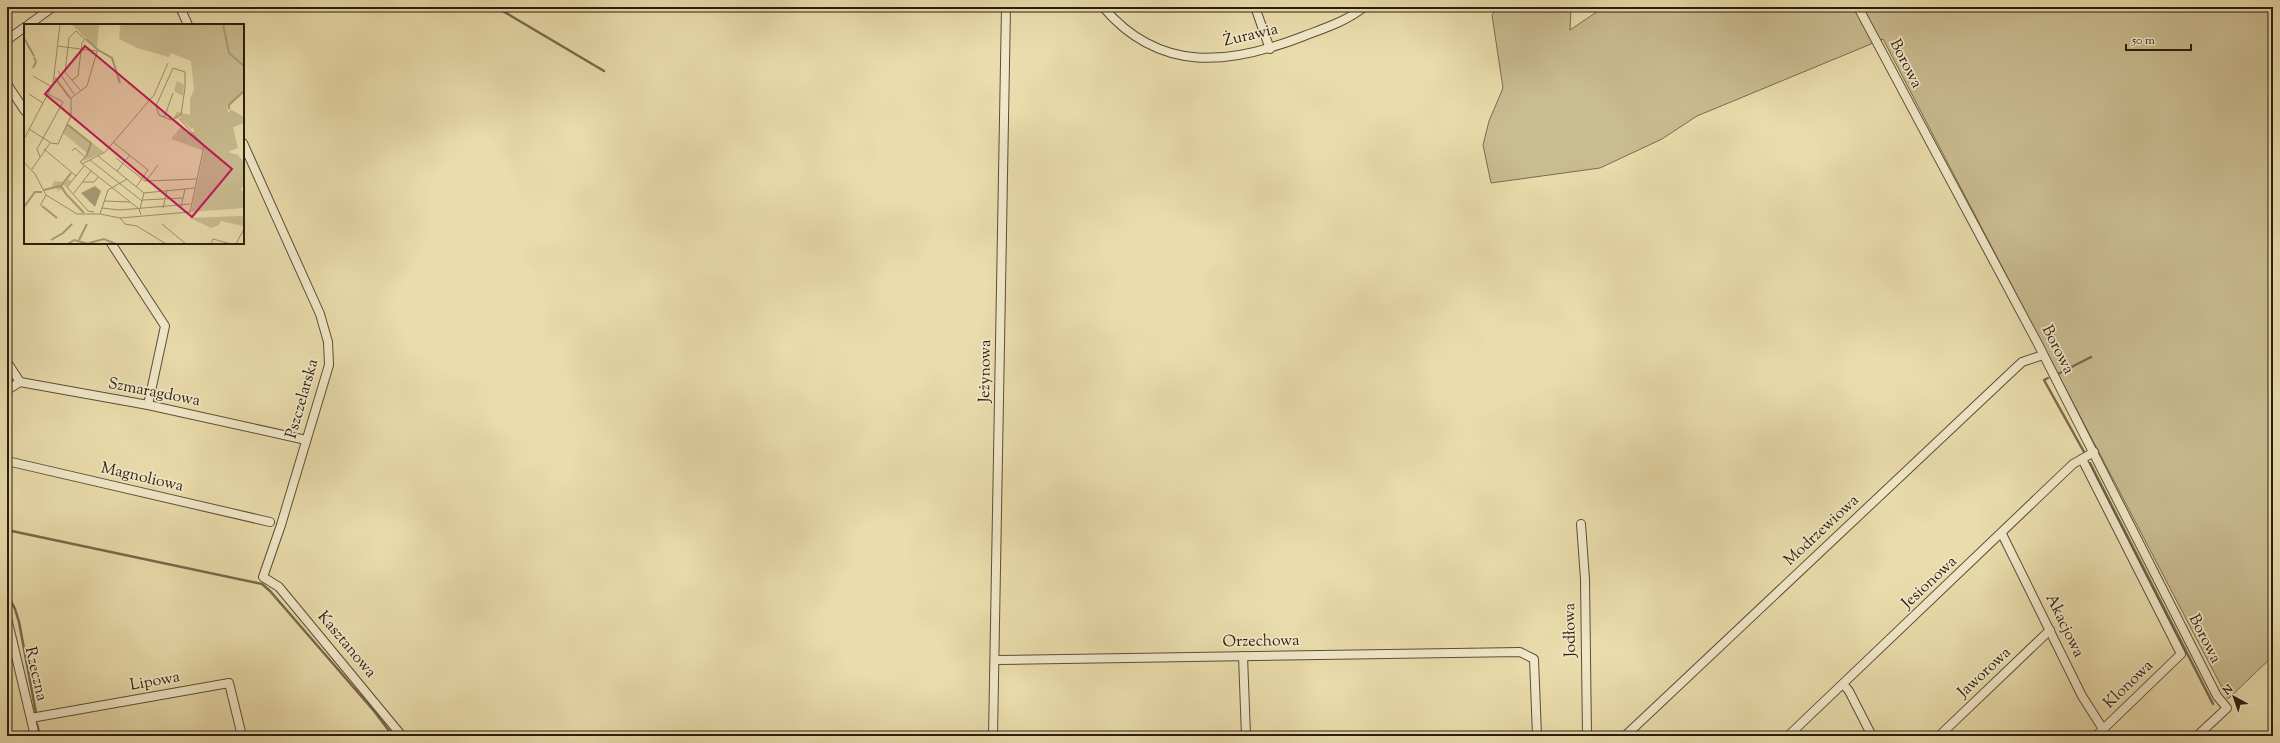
<svg xmlns="http://www.w3.org/2000/svg" width="2280" height="743" font-family="'Sorts Mill Goudy',serif">
  <style>
    .green { fill: #cabc91; stroke: #7a6d4f }
    .lines { fill: none; stroke-linecap: round; stroke-linejoin: round }
    .stream { stroke: #77694c; stroke-width: 2.5 }
    .minor-casing { stroke: #5b4e35; stroke-width: 10 }
    .minor { stroke: #f1e8c9; stroke-width: 8 }
    .labels { text-anchor: middle; dominant-baseline: central; stroke-width: 3.5; stroke-linejoin: round; paint-order: stroke }
    .street-label { font-size: 16px; fill: #2b1e0d; stroke: #f1e8c9 }
    .inset-river { fill: none; stroke: #a99b76; stroke-width: 2 }
    .inset-road { fill: none; stroke: #9e906c; stroke-width: 1 }
    .view { fill: #c2185b; fill-opacity: 0.15; stroke: #c2185b; stroke-width: 2 }
    .inset-edge { fill: none; stroke: #2b1e0d; stroke-width: 2 }
  </style>
  <rect width="100%" height="100%" fill="#eadcac"/>
  <filter id="stains"><feTurbulence type="fractalNoise" baseFrequency=".005" numOctaves="4"/><feColorMatrix values="0 0 0 0 .2 0 0 0 0 .09 0 0 0 0 .02 0 0 0 .5 -.17"/></filter>
  <radialGradient id="worn" r=".72"><stop offset=".6" stop-color="#630" stop-opacity="0"/><stop offset="1" stop-color="#630" stop-opacity=".3"/></radialGradient>
  <!-- green -->
  <path class="green" d="M 1498,7 L 1571,7 L 1570,30 L 1604,7 L 2273,7 L 2273,656 L 2228,699 L 1883,39 L 1697,116 L 1662,139 L 1600,168 L 1491,183 L 1483,145 L 1489,121 L 1503,88 L 1492,15 Z"/>
  <g class="lines">
    <!-- stream -->
    <g class="stream">
      <path d="M 496,7 L 604,71"/>
      <path d="M 2056,375 L 2091,357"/>
      <path d="M 2048,378 L 2044,380 L 2084,452"/>
      <path d="M 2090,463 L 2213,704"/>
      <path d="M 7,530 L 262,584 L 270,591 L 374,711 L 393,736"/>
      <path d="M 7,593 L 15,609 L 19,622 L 36,713"/>
      <path d="M 37,724 L 40,736"/>
    </g>
    <!-- minor casing -->
    <g class="minor-casing">
      <g id="minor">
        <path d="M 180,7 L 188,25"/>
        <path d="M 1103,7 C 1160,74 1230,65 1304,36 C 1325,28 1347,21 1364,7"/>
        <path d="M 1255,7 L 1270,49"/>
        <path d="M 1858,7 L 2038,344 L 2217,696 L 2227,708 L 2197,736"/>
        <path d="M 28,25 L 53,7"/>
        <path d="M 7,40 L 25,27"/>
        <path d="M 7,84 L 25,111"/>
        <path d="M 243,143 L 320,314 L 328,342 L 329,365 L 281,525 L 263,577 L 279,587 L 402,736"/>
        <path d="M 111,243 L 165,326 L 148,405"/>
        <path d="M 7,362 L 20,382 L 148,405 L 306,440"/>
        <path d="M 7,390 L 20,382"/>
        <path d="M 2082,459 L 2181,654 L 2096,736"/>
        <path d="M 7,461 L 270,522"/>
        <path d="M 1581,524 L 1585,579 L 1587,736"/>
        <path d="M 2002,534 L 2082,696 L 2103,729"/>
        <path d="M 7,618 L 35,736"/>
        <path d="M 1243,656 L 1246,736"/>
        <path d="M 996,660 L 1520,652 L 1534,659 L 1537,736"/>
        <path d="M 1843,684 L 1849,691 L 1872,736"/>
        <path d="M 31,718 L 229,683 L 242,736"/>
        <path d="M 993,736 L 1006,7"/>
        <path d="M 1625,736 L 2022,362 L 2043,355"/>
        <path d="M 1788,736 L 2073,464 L 2094,452"/>
        <path d="M 1939,736 L 2050,630"/>
      </g>
    </g>
    <!-- minor -->
    <use href="#minor" class="minor"/>
  </g>
  <g class="labels">
    <!-- street labels -->
    <g class="street-label">
      <text transform="translate(1251 36) rotate(-13)">Żurawia</text>
      <text transform="translate(1905 64) rotate(63)">Borowa</text>
      <text transform="translate(2057 350) rotate(63)">Borowa</text>
      <text transform="translate(986 371) rotate(-89)">Jeżynowa</text>
      <text transform="translate(154 393) rotate(11)">Szmaragdowa</text>
      <text transform="translate(303 399) rotate(-74)">Pszczelarska</text>
      <text transform="translate(142 478) rotate(13)">Magnoliowa</text>
      <text transform="translate(1822 531) rotate(-43)">Modrzewiowa</text>
      <text transform="translate(1930 583) rotate(-43)">Jesionowa</text>
      <text transform="translate(2064 626) rotate(64)">Akacjowa</text>
      <text transform="translate(1571 630) rotate(-91)">Jodłowa</text>
      <text transform="translate(2204 639) rotate(63)">Borowa</text>
      <text transform="translate(1261 642) rotate(-1)">Orzechowa</text>
      <text transform="translate(346 645) rotate(50)">Kasztanowa</text>
      <text transform="translate(1985 673) rotate(-43)">Jaworowa</text>
      <text transform="translate(35 674) rotate(77)">Rzeczna</text>
      <text transform="translate(155 682) rotate(-10)">Lipowa</text>
      <text transform="translate(2129 685) rotate(-44)">Klonowa</text>
    </g>
  </g>
  <!-- overview -->
  <g transform="translate(24 24)">
    <rect width="220" height="220" fill="#eadcac"/>
    <path d="M 47,0 L 75,0 L 73,24 ZM 101,0 L 220,0 L 220,67 L 203,83 L 205,90 L 206,85 L 220,93 L 220,99 L 209,103 L 214,124 L 204,128 L 214,131 L 219,137 L 220,161 L 217,165 L 220,169 L 220,184 L 167,188 L 180,127 L 147,115 L 156,104 L 163,106 L 161,109 L 170,108 L 169,103 L 167,105 L 156,94 L 158,90 L 152,95 L 150,93 L 153,88 L 166,91 L 166,75 L 170,66 L 167,37 L 147,29 L 145,33 L 113,24 L 95,15 L 96,2 ZM 153,57 L 160,61 L 159,72 L 150,67 ZM 43,99 L 59,112 L 80,128 L 57,138 L 64,130 L 39,109 ZM 44,155 L 47,157 L 42,163 L 39,160 L 38,162 L 41,168 L 37,165 L 33,168 L 34,165 L 28,163 L 30,157 L 42,158 ZM 217,192 L 220,194 L 219,202 L 197,197 L 195,201 L 187,204 L 166,194 Z" fill="#cabc91"/>
    <path d="M 71,162 L 77,167 L 71,183 L 57,169 Z" fill="#a99b76"/>
    <path class="inset-river" d="M 199,0 L 205,29 L 220,42M 0,14 L 10,32M 62,15 L 73,25M 74,26 L 88,34 L 96,59M 9,44 L 12,38 L 10,33M 31,54 L 46,74M 205,85 L 205,81 L 220,67M 44,101 L 67,119 L 62,133M 47,149 L 37,162 L 42,170 L 60,189M 20,166 L 36,162M 18,182 L 33,194M 0,183 L 11,168 L 18,168M 27,216 L 39,209 L 48,200M 55,216 L 63,200M 65,219 L 80,215 L 92,220M 44,220 L 50,216 L 65,220"/>
    <path class="inset-road" d="M 33,22 L 73,27M 149,44 L 161,48 L 161,64 L 157,91 L 147,96 L 135,91 L 132,82 ZM 34,47 L 50,70M 9,52 L 28,63M 48,56 L 54,52 L 58,19 L 61,15 L 52,7 L 45,14 L 41,48 L 57,67M 5,70 L 19,79M 140,94 L 149,69M 5,105 L 27,119 L 34,120 L 47,92 L 47,74 L 63,62 L 74,24M 0,115 L 29,60 L 36,0M 89,118 L 124,146 L 112,163M 20,125 L 52,152M 48,127 L 51,124 L 61,133 L 56,138 L 115,185 L 117,191M 74,132 L 120,169M 16,133 L 13,125 L 39,78 L 24,70M 92,134 L 121,157 L 173,155M 66,136 L 118,177M 0,138 L 11,150 L 22,171 L 53,190 L 76,190 L 96,194 L 166,188 L 180,122 L 155,94M 58,140 L 81,128 L 130,71 L 144,39M 60,142 L 43,163 L 64,187 L 70,188M 8,145 L 26,119M 93,147 L 105,132M 122,157 L 134,141M 59,158 L 70,158 L 74,153M 50,169 L 67,147M 120,169 L 171,164M 119,176 L 159,174M 80,177 L 106,178M 16,182 L 22,171M 157,183 L 161,165M 78,184 L 96,186 L 166,180M 139,184 L 143,166M 116,185 L 120,169M 76,190 L 84,166 L 103,155M 96,194 L 101,200 L 113,202 L 142,220M 138,200 L 162,220M 187,220 L 189,215 L 207,220M 212,220 L 220,205"/>
    <path class="view" d="M 61,22 L 208,145 L 168,193 L 21,70 Z"/>
    <rect width="220" height="220" class="inset-edge"/>
  </g>
  <!-- margin -->
  <rect width="2280" height="743" fill="none" stroke="#eadcac" stroke-width="24"/>
  <rect x="8" y="8" width="2264" height="727" fill="none" stroke="#2b1e0d" stroke-width="2"/>
  <rect x="12" y="12" width="2256" height="719" fill="none" stroke="#2b1e0d"/>
  <!-- north arrow -->
  <g transform="translate(2234 697) rotate(320)" stroke="#f1e8c9" stroke-width="3" paint-order="stroke">
  <path d="M0-3L7 15L0 10L-7 15Z" fill="#2b1e0d"/>
  <text y="-6" font-size="11" font-weight="bold" text-anchor="middle" fill="#2b1e0d">N</text>
  </g>
  <!-- scale -->
  <path d="M2126 44v6h65v-6" fill="none" stroke="#2b1e0d" stroke-width="2"/>
  <text x="2132" y="44" font-size="12" fill="#2b1e0d" stroke="#f1e8c9" stroke-width="3" paint-order="stroke">50 m</text>
  <rect width="100%" height="100%" filter="url(#stains)"/>
  <rect width="100%" height="100%" fill="url(#worn)"/>
</svg>
